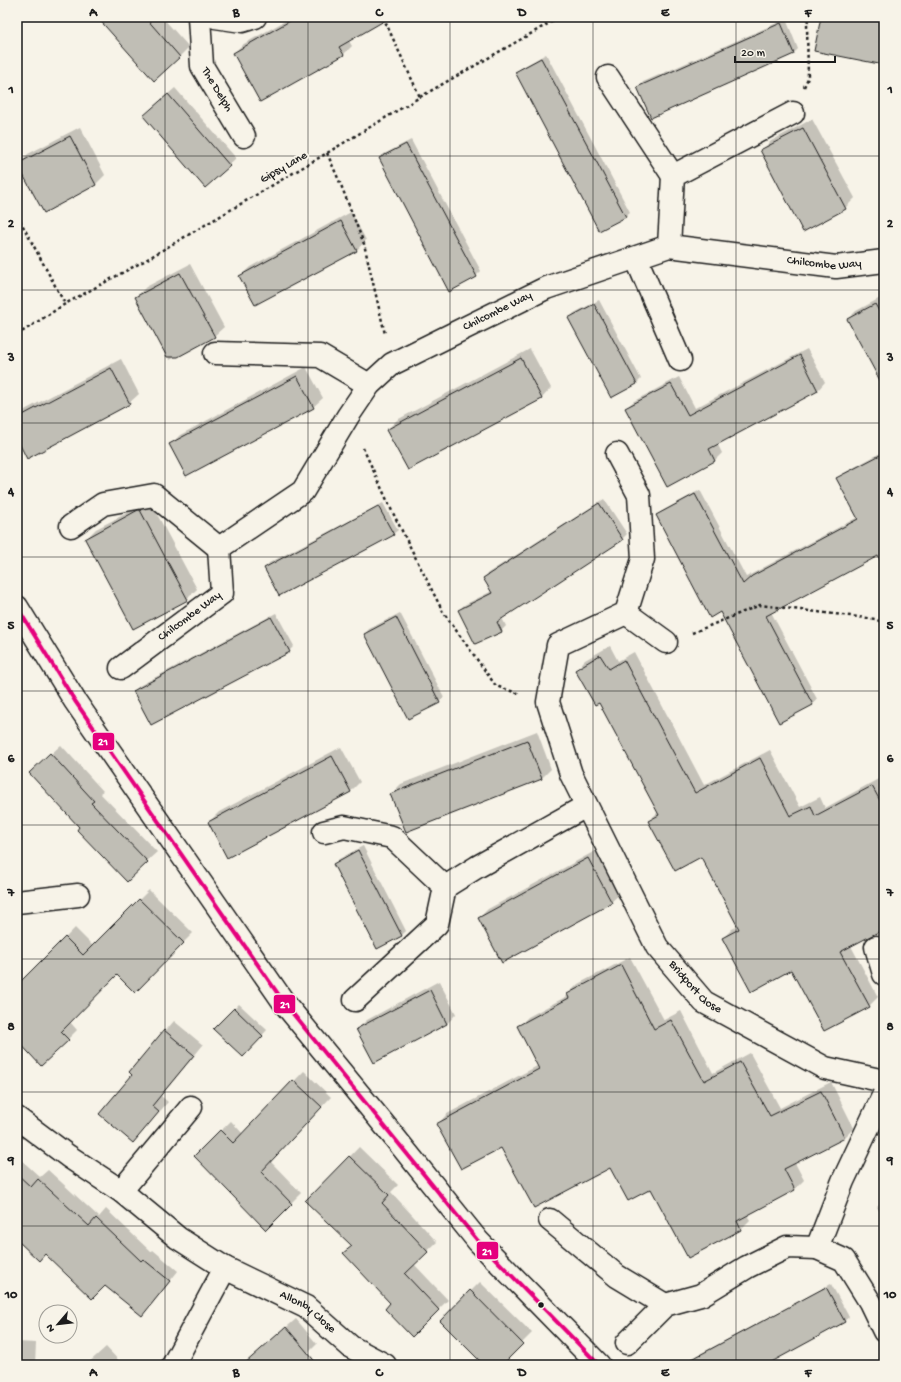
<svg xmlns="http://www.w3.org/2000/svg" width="901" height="1382" font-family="'Gochi Hand',sans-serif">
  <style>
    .shadow { fill: #0003 }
    .building { fill: #c0beb5; stroke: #1c1c1c }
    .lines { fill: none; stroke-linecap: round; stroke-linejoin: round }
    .minor-casing { stroke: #1c1c1c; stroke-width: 25 }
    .path { stroke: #1c1c1c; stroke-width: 2.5; stroke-dasharray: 3 3; stroke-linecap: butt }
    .minor { stroke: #f7f3e8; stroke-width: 22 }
    .bus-1-casing { stroke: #f7f3e8; stroke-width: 7 }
    .bus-1 { stroke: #e5007d; stroke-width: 4 }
    .grid { fill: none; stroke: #1c1c1c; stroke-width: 1; stroke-opacity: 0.55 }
    .bus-dot { fill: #1c1c1c; stroke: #f7f3e8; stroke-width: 1.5 }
    .labels { text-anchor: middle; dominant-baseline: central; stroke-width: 4; stroke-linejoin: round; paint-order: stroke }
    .street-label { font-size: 12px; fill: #1c1c1c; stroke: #f7f3e8 }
    .line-badge { stroke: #f7f3e8; stroke-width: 1.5 }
    .badge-label { font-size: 11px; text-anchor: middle; font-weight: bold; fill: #fff }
    .neatline { fill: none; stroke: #1c1c1c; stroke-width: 1.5 }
    .grid-label { font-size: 13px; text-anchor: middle; font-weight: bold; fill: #1c1c1c }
  </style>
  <rect width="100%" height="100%" fill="#f7f3e8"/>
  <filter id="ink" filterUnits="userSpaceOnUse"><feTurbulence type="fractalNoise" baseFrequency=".025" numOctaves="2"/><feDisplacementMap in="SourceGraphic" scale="8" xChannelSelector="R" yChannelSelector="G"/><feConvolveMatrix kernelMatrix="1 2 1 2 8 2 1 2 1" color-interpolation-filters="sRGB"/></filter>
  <g filter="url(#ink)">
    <!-- shadow -->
    <g class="shadow">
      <path d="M 98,17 L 162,17 L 189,47 L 179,57 Z"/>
      <path d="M 292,17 L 386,17 L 349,41 L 352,46 L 343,55 L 234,53 L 242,45 Z"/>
      <path d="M 822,17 L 884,17 L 884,64 Z"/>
      <path d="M 786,19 L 798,49 L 794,53 L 652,116 L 639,87 L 643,82 Z"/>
      <path d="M 546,54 L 630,212 L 625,216 L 516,73 L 521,68 Z"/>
      <path d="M 175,88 L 236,158 L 205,187 L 151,109 Z"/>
      <path d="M 812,119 L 855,198 L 845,208 L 761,151 L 771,141 Z"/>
      <path d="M 80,127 L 105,175 L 96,184 L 18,164 L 28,154 Z"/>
      <path d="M 411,140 L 481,271 L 476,276 L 380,158 L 384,154 Z"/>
      <path d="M 351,212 L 366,240 L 357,250 L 255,304 L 240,276 L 250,267 Z"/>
      <path d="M 190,264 L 224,327 L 214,336 L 170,360 L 136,297 L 146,287 Z"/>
      <path d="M 17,283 L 20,288 L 17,291 Z"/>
      <path d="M 884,296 L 884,386 L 848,319 L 856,311 Z"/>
      <path d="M 599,300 L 641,379 L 636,384 L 570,318 L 574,313 Z"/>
      <path d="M 530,349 L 551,388 L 542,398 L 408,469 L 387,430 L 397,420 Z"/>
      <path d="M 807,349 L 825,382 L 818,390 L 717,443 L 722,453 L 715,460 L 667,486 L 626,408 L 634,401 L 679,377 L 695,408 Z"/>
      <path d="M 121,359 L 139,394 L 129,403 L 17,437 L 17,415 L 19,413 Z"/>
      <path d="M 306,367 L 323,398 L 313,407 L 171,444 L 180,435 Z"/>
      <path d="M 884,451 L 884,555 L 882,553 L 771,612 L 817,699 L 813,704 L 779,721 L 721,611 L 657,515 L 662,511 L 700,490 L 746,577 L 858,517 L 838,478 L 842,474 Z"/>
      <path d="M 604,499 L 627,534 L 622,539 L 502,618 L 506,626 L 501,631 L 459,610 L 464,605 L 492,591 L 484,578 L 488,573 Z"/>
      <path d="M 150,501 L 197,589 L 187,599 L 86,539 L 96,529 Z"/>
      <path d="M 383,503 L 398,530 L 393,534 L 265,568 L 269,563 Z"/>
      <path d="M 276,613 L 294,646 L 289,651 L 134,691 L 139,686 Z"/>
      <path d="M 400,613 L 444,697 L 439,702 L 365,634 L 369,629 Z"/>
      <path d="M 610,646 L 618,661 L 634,652 L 704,785 L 770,750 L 800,807 L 820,797 L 825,808 L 882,777 L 884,781 L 884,928 L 851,946 L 878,997 L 869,1006 L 792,969 L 723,938 L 732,929 L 738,926 L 701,856 L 649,821 L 658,812 L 600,701 L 576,670 L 585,660 Z"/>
      <path d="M 537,731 L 551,769 L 542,778 L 406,831 L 391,794 L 401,784 Z"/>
      <path d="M 61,745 L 103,791 L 100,793 L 157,852 L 147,861 L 81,827 L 40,764 Z"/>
      <path d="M 341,747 L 360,782 L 350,792 L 209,822 L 219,812 Z"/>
      <path d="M 363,846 L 406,931 L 402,935 L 334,864 L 339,859 Z"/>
      <path d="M 597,850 L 621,893 L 611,902 L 479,918 L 488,909 Z"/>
      <path d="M 149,890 L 193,933 L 135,991 L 117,974 L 70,1022 L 77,1030 L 68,1039 L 17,1038 L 17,990 L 26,978 L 75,928 L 93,946 Z"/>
      <path d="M 630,957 L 664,1020 L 681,1011 L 713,1073 L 750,1053 L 780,1108 L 831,1082 L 854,1128 L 844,1138 L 795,1163 L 804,1180 L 794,1190 L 747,1215 L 750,1220 L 741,1229 L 652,1188 L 611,1166 L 502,1146 L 438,1124 L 447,1114 L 539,1065 L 518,1027 L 528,1017 L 569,995 L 568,994 L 578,984 Z"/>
      <path d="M 439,981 L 456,1014 L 447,1024 L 357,1029 L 367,1020 Z"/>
      <path d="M 239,1004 L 267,1030 L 248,1051 L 215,1029 Z"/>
      <path d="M 174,1021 L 203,1045 L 161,1096 L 168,1102 L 133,1142 L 133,1075 L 130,1072 Z"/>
      <path d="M 304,1071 L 331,1097 L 270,1161 L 301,1193 L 266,1228 L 195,1156 L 231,1121 L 243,1134 Z"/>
      <path d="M 359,1147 L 398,1185 L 391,1192 L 437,1242 L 414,1264 L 448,1300 L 412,1335 L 353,1245 L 307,1201 Z"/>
      <path d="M 17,1156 L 40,1177 L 48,1170 L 99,1217 L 106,1209 L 151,1252 L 153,1250 L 178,1271 L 151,1305 L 141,1314 L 105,1285 L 17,1239 Z"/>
      <path d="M 884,1200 L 884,1220 L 877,1207 Z"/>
      <path d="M 480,1282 L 532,1333 L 500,1365 L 486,1365 L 441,1321 Z"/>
      <path d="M 831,1284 L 849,1317 L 844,1321 L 764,1365 L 696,1365 L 693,1360 L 698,1355 Z"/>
      <path d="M 296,1319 L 317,1344 L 308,1353 L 294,1365 L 243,1365 Z"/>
      <path d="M 17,1342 L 36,1343 L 35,1365 L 17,1365 Z"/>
      <path d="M 106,1347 L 123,1365 L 86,1365 Z"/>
    </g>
    <!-- building -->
    <g class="building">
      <path d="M 97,17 L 145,17 L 180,57 L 154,81 Z"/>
      <path d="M 297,17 L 391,17 L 339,47 L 344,55 L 260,102 L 233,53 Z"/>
      <path d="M 821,17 L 871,17 L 884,20 L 884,65 L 814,51 Z"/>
      <path d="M 781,23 L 794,54 L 651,118 L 637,87 Z"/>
      <path d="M 541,58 L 626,217 L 599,231 L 515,72 Z"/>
      <path d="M 168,94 L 230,166 L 205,188 L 143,116 Z"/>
      <path d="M 803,128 L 846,209 L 803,232 L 760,150 Z"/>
      <path d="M 70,136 L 96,185 L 44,213 L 17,164 Z"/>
      <path d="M 406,144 L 477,277 L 449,292 L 379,158 Z"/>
      <path d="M 341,221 L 357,251 L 255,305 L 239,276 Z"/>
      <path d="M 180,273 L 215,337 L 178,357 L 167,357 L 135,297 Z"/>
      <path d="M 594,304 L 637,384 L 611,398 L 568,318 Z"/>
      <path d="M 875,304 L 884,320 L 884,388 L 847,319 Z"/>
      <path d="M 800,355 L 818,391 L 709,449 L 715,461 L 667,487 L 625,408 L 671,384 L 688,415 Z"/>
      <path d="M 521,358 L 542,399 L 408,470 L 386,430 Z"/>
      <path d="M 111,368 L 130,404 L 27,459 L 17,439 L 17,418 Z"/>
      <path d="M 297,376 L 314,408 L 186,476 L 169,444 Z"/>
      <path d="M 884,453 L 884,567 L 878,556 L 766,616 L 813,705 L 779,723 L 720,612 L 710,618 L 656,515 L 695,494 L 743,584 L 752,576 L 858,519 L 836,478 Z"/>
      <path d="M 599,503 L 623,540 L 497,622 L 502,632 L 475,644 L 458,610 L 492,593 L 483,578 Z"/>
      <path d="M 378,506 L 394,535 L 279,596 L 264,568 Z"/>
      <path d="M 138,510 L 140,510 L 188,600 L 133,629 L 85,539 Z"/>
      <path d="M 271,617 L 290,652 L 151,725 L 133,691 Z"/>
      <path d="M 396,617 L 440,703 L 408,719 L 364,634 Z"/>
      <path d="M 600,655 L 609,669 L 624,660 L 695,793 L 760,758 L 790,816 L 811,806 L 815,816 L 872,786 L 884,808 L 884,929 L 840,952 L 870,1007 L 824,1031 L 791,970 L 751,992 L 722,938 L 739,929 L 701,857 L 675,871 L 648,821 L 659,815 L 599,703 L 595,705 L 575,670 Z"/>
      <path d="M 527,740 L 542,779 L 406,832 L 390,794 Z"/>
      <path d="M 50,753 L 94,801 L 91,803 L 148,862 L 127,882 L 77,830 L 79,827 L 29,773 Z"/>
      <path d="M 332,756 L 351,792 L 227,858 L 208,822 Z"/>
      <path d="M 358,850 L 402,936 L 377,949 L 333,864 Z"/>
      <path d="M 588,858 L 612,903 L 502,963 L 478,918 Z"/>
      <path d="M 139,899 L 184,943 L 135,993 L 117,975 L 61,1032 L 69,1040 L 41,1066 L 17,1040 L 17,985 L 65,937 L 83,955 Z"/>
      <path d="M 621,965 L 654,1029 L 671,1020 L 704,1081 L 740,1062 L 770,1116 L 821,1091 L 845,1138 L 784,1169 L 795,1190 L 737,1221 L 741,1230 L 688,1258 L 651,1189 L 628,1201 L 610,1168 L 534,1208 L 501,1148 L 461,1169 L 436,1124 L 539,1069 L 517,1026 L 569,998 L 567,994 Z"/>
      <path d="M 430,990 L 447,1024 L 374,1063 L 356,1029 Z"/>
      <path d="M 234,1008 L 263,1036 L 243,1057 L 213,1029 Z"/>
      <path d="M 164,1030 L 194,1055 L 152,1106 L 159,1112 L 133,1143 L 99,1114 L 132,1075 L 129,1072 Z"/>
      <path d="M 293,1080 L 322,1107 L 261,1172 L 292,1204 L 266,1230 L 194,1156 L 220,1130 L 233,1143 Z"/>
      <path d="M 349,1156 L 389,1195 L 382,1203 L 428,1252 L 405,1274 L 439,1310 L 412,1337 L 385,1309 L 390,1303 L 343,1253 L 352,1246 L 305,1201 Z"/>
      <path d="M 17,1174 L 31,1187 L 38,1179 L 89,1226 L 96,1218 L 141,1261 L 143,1259 L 170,1281 L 142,1316 L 105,1286 L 92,1299 L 45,1254 L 39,1261 L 17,1240 Z"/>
      <path d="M 826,1287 L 845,1322 L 766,1365 L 681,1365 Z"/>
      <path d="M 470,1290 L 523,1344 L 502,1365 L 484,1365 L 440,1321 Z"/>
      <path d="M 286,1327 L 318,1365 L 243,1365 L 270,1341 Z"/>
    </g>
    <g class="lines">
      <!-- minor casing -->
      <g class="minor-casing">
        <g id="minor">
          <path id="s1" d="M 199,17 L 202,66 L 244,136"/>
          <path d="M 215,17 L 242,21 L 255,17"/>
          <path d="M 608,77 L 673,176"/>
          <path d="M 669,246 L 673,176 L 793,113"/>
          <path d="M 636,258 L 680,360"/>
          <path d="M 215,353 L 320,356 L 369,385"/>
          <path id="s2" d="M 617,454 L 639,495 L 643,559 L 626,613 L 558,645 L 548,702 L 571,774 L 657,947 L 704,1002 L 825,1068 L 884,1081"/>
          <path id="s3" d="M 71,526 L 103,504 L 154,495 L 219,548 L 303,491 L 348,416 L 369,385 L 392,364 L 546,288 L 669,246 L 836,267 L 884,261"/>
          <path d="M 17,607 L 75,701 L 285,1004 L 391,1133 L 478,1241 L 599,1365"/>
          <path d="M 626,613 L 666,642"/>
          <path id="s4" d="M 121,668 L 222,593 L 219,548"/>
          <path d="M 324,832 L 344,827 L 392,837 L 445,887 L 477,867 L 586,806"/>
          <path d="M 17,902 L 78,895"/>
          <path d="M 876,947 L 884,974"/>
          <path d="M 355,1000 L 437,924 L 445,887"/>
          <path d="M 17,1118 L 68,1156 L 121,1191 L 178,1238 L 225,1268 L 173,1365"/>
          <path d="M 121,1191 L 191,1107"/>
          <path d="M 550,1220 L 617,1276 L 665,1305"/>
          <path d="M 817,1248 L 843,1181 L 884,1094"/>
          <path id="s5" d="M 225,1268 L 306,1307 L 351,1347 L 385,1365"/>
          <path d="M 627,1343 L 665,1305 L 701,1295 L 747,1267 L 787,1247 L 817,1248 L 844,1260 L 870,1302 L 884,1331"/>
        </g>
      </g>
      <!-- path -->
      <g class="path">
        <path d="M 383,17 L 420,97"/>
        <path d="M 804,87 L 808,78 L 807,23 L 809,17"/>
        <path d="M 327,153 L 341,185 L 364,244 L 385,334"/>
        <path d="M 17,215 L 65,304"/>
        <path d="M 17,335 L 65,304 L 144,261 L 327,153 L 420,97 L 560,17"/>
        <path d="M 363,448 L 392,511 L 443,612 L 496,686 L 520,694"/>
        <path d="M 692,633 L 760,605 L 875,619 L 884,623"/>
      </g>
      <!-- minor -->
      <use href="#minor" class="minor"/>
      <!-- bus-1 casing -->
      <g class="bus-1-casing">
        <path id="bus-1" d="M 17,607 L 75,701 L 285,1004 L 478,1241 L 599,1365"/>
      </g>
      <!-- bus-1 -->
      <use href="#bus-1" class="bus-1"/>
    </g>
  </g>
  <!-- grid -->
  <path class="grid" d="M 165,17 L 165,1365M 308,17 L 308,1365M 450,17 L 450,1365M 593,17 L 593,1365M 736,17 L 736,1365M 17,156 L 884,156M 17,290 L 884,290M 17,423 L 884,423M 17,557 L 884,557M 17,691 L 884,691M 17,825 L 884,825M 17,959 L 884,959M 17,1092 L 884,1092M 17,1226 L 884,1226"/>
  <!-- markers -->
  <circle class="bus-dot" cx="541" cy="1305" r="3.5"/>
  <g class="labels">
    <!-- street labels -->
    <g class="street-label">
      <text stroke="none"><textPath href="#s1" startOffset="77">The Delph</textPath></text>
      <text transform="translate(284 168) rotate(-30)">Gipsy Lane</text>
      <text stroke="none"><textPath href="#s3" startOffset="890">Chilcombe Way</textPath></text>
      <text stroke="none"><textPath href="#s3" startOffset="550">Chilcombe Way</textPath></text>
      <text stroke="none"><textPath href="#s4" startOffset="86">Chilcombe Way</textPath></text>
      <text stroke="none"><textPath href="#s2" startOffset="625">Bridport Close</textPath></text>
      <text stroke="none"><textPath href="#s5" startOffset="94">Allonby Close</textPath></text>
    </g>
  </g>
  <g class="line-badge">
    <rect x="92" y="732" width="23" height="19" rx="4" fill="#e5007d"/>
    <rect x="273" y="994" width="23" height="20" rx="4" fill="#e5007d"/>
    <rect x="476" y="1241" width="23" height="19" rx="4" fill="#e5007d"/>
  </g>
  <g class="badge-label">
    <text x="103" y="745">21</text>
    <text x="285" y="1008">21</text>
    <text x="487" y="1255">21</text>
  </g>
  <!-- margin -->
  <rect width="901" height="1382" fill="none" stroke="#f7f3e8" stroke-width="44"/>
  <!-- north arrow -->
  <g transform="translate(58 1324) rotate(242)"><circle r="19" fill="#f7f3e8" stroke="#9f9d96"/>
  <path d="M0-3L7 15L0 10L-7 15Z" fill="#1c1c1c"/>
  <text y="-6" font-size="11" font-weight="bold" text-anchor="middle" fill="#1c1c1c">N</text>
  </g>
  <!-- scale -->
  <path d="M735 56v6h100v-6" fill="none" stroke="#1c1c1c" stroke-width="2"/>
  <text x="741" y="56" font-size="12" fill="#1c1c1c" stroke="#f7f3e8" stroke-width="3" paint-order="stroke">20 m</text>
  <rect x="22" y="22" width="857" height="1338" class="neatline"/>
  <g class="grid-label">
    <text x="93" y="16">A</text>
    <text x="236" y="16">B</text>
    <text x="379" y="16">C</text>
    <text x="522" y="16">D</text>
    <text x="665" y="16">E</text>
    <text x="808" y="16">F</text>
    <text x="11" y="93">1</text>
    <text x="890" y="93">1</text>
    <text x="11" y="227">2</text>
    <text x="890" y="227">2</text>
    <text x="11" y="361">3</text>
    <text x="890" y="361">3</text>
    <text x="11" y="495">4</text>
    <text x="890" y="495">4</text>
    <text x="11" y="629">5</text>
    <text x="890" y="629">5</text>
    <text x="11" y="762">6</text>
    <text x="890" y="762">6</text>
    <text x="11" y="896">7</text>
    <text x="890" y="896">7</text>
    <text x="11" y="1030">8</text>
    <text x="890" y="1030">8</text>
    <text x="11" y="1164">9</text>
    <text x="890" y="1164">9</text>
    <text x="11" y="1298">10</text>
    <text x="890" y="1298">10</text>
    <text x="93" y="1376">A</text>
    <text x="236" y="1376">B</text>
    <text x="379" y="1376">C</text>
    <text x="522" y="1376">D</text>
    <text x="665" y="1376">E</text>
    <text x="808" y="1376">F</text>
  </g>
</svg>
